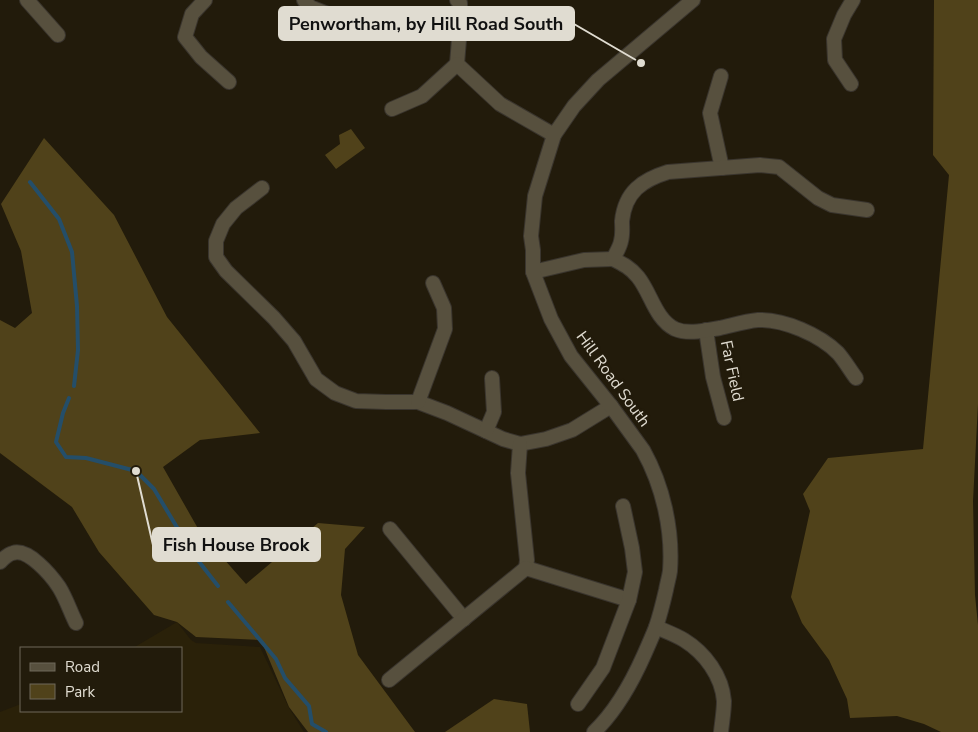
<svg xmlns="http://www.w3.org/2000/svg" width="978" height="732" font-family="'Nunito Sans',sans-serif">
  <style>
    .built { fill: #2a2109 }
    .green { fill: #50421a }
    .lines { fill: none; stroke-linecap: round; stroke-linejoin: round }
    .stream { stroke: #244e69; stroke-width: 4 }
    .minor-casing { stroke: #3a352e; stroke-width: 16 }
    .minor { stroke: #57503e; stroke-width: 14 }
    .labels { text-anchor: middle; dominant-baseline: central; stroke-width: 5; stroke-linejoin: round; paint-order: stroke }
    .street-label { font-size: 16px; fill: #e0dcd1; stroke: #221b0b }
    .leader { fill: none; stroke: #e0dcd1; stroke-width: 2 }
    .callout-dot { fill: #e0dcd1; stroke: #221b0b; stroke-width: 2 }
    .callout { fill: #e0dcd1; stroke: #e0dcd1; stroke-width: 2 }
    .callout-label { font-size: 18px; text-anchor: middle; font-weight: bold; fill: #111 }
  </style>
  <rect width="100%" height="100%" fill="#221b0b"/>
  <!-- built -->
  <path class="built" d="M 177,622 L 191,640 L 196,643 L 260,647 L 289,708 L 304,732 L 0,732 L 0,712 L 21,704 L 21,711 L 181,711 L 181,648 L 133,648 Z"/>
  <!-- green -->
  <g class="green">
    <path d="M 934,0 L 978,0 L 978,404 L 973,501 L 975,595 L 978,625 L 978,732 L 941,732 L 924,724 L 897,716 L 850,718 L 847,699 L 829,660 L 802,623 L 791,597 L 810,511 L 803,494 L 828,458 L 923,449 L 949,175 L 933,155 Z"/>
    <path d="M 351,129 L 365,148 L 336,169 L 325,155 L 340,144 L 339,135 Z"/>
    <path d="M 44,138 L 114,215 L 167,317 L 260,433 L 200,440 L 163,467 L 200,532 L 246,584 L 318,523 L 365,527 L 345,549 L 341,595 L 358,655 L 415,732 L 308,732 L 289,707 L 261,640 L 196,637 L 177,622 L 154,615 L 99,552 L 72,507 L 0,453 L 0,320 L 15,328 L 32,313 L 21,251 L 1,204 Z"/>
    <path d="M 494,699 L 527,704 L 530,732 L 445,732 Z"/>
  </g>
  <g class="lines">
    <!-- stream -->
    <g class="stream">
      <path d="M 30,182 L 59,219 L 72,252 L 77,306 L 78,350 L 74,386"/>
      <path d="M 69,398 L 63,413 L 56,442 L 66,457 L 86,458 L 136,471 L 154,489 L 193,554 L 218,586"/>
      <path d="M 228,602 L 276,659 L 285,678 L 309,706 L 312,724 L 326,732"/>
    </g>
    <!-- minor casing -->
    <g class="minor-casing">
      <g id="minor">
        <path d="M 27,0 L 58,35"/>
        <path d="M 205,0 L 192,14 L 185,37 L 201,57 L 229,82"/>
        <path d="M 304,0 L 310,7 L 335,17"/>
        <path d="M 457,0 L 460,3 L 460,27 L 457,64 L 500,104 L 554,135"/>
        <path d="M 721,76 L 710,113 L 722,168"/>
        <path d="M 851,84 L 835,60 L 834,39 L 844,15 L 853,0"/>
        <path d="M 392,109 L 422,96 L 457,64"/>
        <path d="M 262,188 L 236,208 L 223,224 L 216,241 L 216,257 L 226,271 L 274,318 L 294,341 L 316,379 L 335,393 L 356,401 L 386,402 L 418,402 L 447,413 L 503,439 L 520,444 L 546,439 L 572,430 L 611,406"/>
        <path d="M 533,272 L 584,260 L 613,259"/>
        <path d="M 706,330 L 713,377 L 724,418"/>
        <path d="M 856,378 C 850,370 845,361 838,353 C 820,335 784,319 758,320 C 746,321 733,325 720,328 C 707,330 689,335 675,329 C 655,319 651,293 638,277 C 631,268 623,264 613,259 C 616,253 620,247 621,241 C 623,234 622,227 622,221 C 625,192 642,180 668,172 L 760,165 L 779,167 L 818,198 L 832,205 L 867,210"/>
        <path d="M 418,402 L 445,329 L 444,308 L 433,283"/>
        <path d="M 486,431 L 494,412 L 492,378"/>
        <path d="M 520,444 L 518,473 L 527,560 L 526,568"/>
        <path d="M 390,529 L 464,619"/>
        <path d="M 0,562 C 3,559 8,554 13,553 C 28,548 51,575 59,587 C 66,598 70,611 76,623"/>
        <path d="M 526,568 L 629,600"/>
        <path d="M 656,627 C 665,631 676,635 684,640 C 705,653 722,676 724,701 C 724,711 722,722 721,732"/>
        <path d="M 389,680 L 526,568"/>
        <path d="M 578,704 L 603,668 L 629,600 L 635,572 L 632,548 L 623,506"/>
        <path d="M 594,732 C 615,712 632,682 644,655 C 648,646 652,637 656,627 C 660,615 663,603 666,590 C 667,584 669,578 670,571 C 673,530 663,486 643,450 L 611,406 L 571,356 L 551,319 L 533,272 L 533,250 L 531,236 L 535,196 L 554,135 L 574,106 L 598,80 L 693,0"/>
      </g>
    </g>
    <!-- minor -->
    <use href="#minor" class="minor"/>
  </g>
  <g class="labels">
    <!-- street labels -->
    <g class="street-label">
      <text transform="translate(732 371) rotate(78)">Far Field</text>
      <text transform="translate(613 379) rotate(54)">Hill Road South</text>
    </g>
  </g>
  <!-- callouts -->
  <path class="leader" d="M641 63L574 24M136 471L153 545"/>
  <g class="callout-dot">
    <circle cx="641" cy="63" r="5"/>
    <circle cx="136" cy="471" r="5"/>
  </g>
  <g class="callout">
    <rect x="279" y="7" width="295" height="33" rx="5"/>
    <rect x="153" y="528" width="167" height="33" rx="5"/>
  </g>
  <g class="callout-label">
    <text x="426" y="30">Penwortham, by Hill Road South</text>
    <text x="236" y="551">Fish House Brook</text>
  </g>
  <!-- legend -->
  <rect x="20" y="647" width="162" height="65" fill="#221b0b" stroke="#6e685a"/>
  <rect x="30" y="663" width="25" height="8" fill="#57503e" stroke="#6e685a"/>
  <text x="65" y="672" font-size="15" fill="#e0dcd1">Road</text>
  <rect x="30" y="684" width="25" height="15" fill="#50421a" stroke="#6e685a"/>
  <text x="65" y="697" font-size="15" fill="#e0dcd1">Park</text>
</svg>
